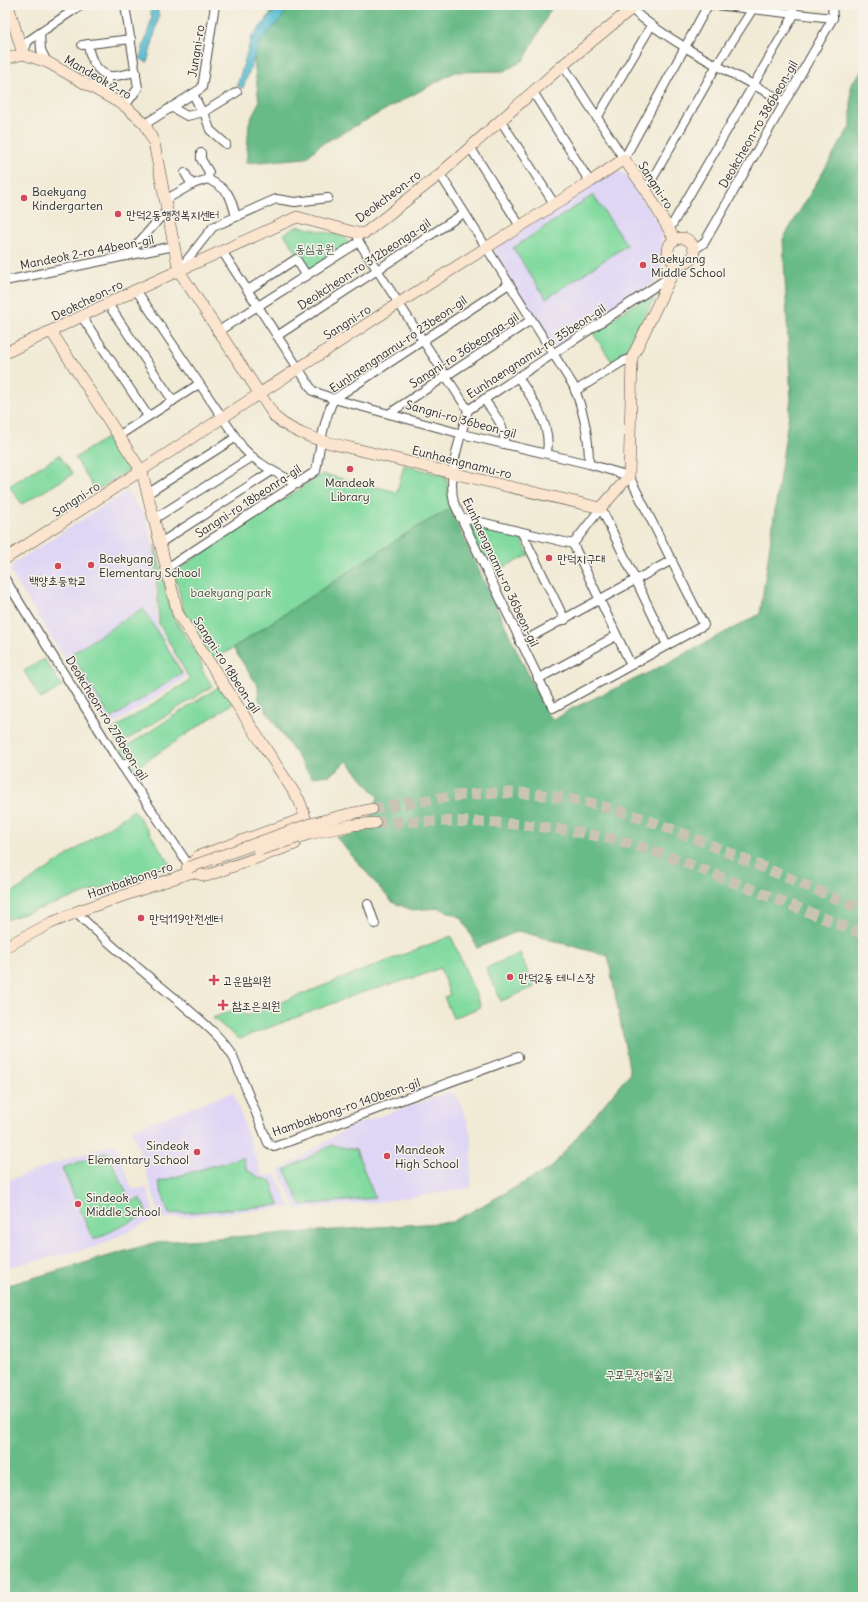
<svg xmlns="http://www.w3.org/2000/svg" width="868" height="1602" font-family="Delius,'Poor Story',sans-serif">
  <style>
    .built { fill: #dfd5f5 }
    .green { fill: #81da9f; stroke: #568265 }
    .forest { fill: #68ba86; stroke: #4a7258 }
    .water { fill: #55bcd2; stroke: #40747e }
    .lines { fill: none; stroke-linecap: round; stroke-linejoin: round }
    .secondary-tunnel { stroke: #c9c4b3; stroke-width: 11; stroke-dasharray: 11 5.5; stroke-linecap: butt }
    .street-casing { stroke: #494844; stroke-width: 10 }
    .secondary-casing { stroke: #494844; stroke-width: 12 }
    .street { stroke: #fff; stroke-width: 8 }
    .secondary { stroke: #fbe5cf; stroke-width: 11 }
    .secondary-bridge-casing { stroke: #494844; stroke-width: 12; stroke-linecap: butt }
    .secondary-bridge { stroke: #fbe5cf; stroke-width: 11 }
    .poi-dot { fill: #d1495b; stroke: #f7f3e8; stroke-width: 1.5 }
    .labels { text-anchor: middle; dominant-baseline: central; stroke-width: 3; stroke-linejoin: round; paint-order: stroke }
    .street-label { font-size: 12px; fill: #2b2b2b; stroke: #f7f3e8 }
    .poi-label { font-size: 12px; fill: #2b2b2b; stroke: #f7f3e8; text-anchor: start }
    .park-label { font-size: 12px; fill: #405748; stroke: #f7f3e8 }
  </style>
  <rect width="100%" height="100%" fill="#f7f3e8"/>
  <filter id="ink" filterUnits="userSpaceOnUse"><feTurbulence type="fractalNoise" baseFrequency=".025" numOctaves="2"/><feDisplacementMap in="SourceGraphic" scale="8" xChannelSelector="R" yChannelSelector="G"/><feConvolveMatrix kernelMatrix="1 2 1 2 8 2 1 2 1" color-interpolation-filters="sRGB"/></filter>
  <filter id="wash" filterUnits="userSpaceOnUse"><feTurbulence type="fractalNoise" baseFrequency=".012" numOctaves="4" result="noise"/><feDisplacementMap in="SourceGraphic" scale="16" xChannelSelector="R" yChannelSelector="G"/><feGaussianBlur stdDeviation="0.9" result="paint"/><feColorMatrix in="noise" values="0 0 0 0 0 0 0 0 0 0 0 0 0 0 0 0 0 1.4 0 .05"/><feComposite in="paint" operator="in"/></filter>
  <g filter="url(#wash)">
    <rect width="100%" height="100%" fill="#f1ead5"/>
    <!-- built -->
    <g class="built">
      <path d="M 612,171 L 620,172 L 628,176 L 662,231 L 662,277 L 556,349 L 551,345 L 495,253 L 496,247 Z"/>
      <path d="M 127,491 L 145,517 L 154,547 L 157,626 L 186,678 L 108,728 L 11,573 L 13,564 Z"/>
      <path d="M 233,1092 L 262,1176 L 276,1175 L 290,1207 L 161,1219 L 132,1129 Z"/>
      <path d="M 450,1092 L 459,1100 L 469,1127 L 472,1142 L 471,1188 L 378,1202 L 297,1209 L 279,1171 L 349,1127 Z"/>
      <path d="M 113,1144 L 117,1147 L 132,1189 L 147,1188 L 155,1219 L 95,1247 L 5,1268 L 5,1182 L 61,1161 Z"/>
    </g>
    <!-- green -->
    <g class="green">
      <path d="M 593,195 L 627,245 L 546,299 L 513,248 Z"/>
      <path d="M 298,226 L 343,236 L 349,244 L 347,248 L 310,272 L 284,234 Z"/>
      <path d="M 647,296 L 654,300 L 622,357 L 613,363 L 592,332 Z"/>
      <path d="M 109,436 L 130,469 L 96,491 L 75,458 Z"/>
      <path d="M 59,455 L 73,474 L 22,504 L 9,486 Z"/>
      <path d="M 404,465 L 446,476 L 450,509 L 412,530 L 213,661 L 184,612 L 174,572 L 322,474 L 397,492 Z"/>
      <path d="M 471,522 L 518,534 L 529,555 L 489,574 L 467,524 Z"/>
      <path d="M 155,545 L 172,615 L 200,659 L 203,672 L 213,686 L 119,745 L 111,731 L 190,680 L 159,624 Z"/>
      <path d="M 143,608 L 182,673 L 111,719 L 71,654 Z"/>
      <path d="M 44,659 L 62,686 L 41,699 L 24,671 Z"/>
      <path d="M 223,684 L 235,702 L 131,771 L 118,752 Z"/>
      <path d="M 134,810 L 171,865 L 5,920 L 5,898 Z"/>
      <path d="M 451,936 L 481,1007 L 453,1018 L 444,997 L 450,995 L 440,968 L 417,977 L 360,993 L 239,1039 L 213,1018 L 239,1008 L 246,1016 Z"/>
      <path d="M 520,953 L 534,987 L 501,1001 L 486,968 Z"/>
      <path d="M 332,1145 L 356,1150 L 375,1198 L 301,1205 L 285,1170 Z"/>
      <path d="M 107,1152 L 131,1202 L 141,1198 L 147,1214 L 93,1240 L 62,1168 Z"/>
      <path d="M 243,1157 L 247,1170 L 260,1178 L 271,1181 L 279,1205 L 169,1214 L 158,1182 Z"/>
    </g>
    <!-- forest -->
    <g class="forest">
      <path d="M 275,5 L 553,5 L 524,60 L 504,71 L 455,72 L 320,145 L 306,158 L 246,163 L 249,123 L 259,102 L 252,44 Z"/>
      <path d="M 863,70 L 863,1597 L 5,1597 L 5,1286 L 157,1242 L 452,1222 L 551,1168 L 630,1073 L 608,956 L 519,931 L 477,948 L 462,918 L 440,908 L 412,910 L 392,902 L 336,837 C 341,836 350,836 355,834 C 368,827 374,810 378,797 L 347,761 L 330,775 L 312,777 L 305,768 L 259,700 L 258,686 L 233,648 L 412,530 L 450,509 L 545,710 L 553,721 L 569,710 L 648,673 L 760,614 L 791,399 L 783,239 L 851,125 L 851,84 Z"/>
    </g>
    <!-- water -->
    <g class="water">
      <path d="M 149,5 L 157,5 L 159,17 L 147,63 L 140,58 L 152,18 Z"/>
      <path d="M 281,5 L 291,5 L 281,19 L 260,42 L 243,88 L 237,86 L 252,36 Z"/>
    </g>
  </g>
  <g filter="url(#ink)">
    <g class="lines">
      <!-- secondary-tunnel -->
      <g class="secondary-tunnel">
        <path d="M 372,809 C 412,803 454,794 495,793 C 581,790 660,823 738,857 C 780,874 821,892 863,910"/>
        <path d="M 375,823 C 457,819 537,821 616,840 C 656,850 693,866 731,881 C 775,899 819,916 863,934"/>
      </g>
      <!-- street casing -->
      <g class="street-casing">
        <g id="street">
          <path d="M 715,5 L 833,18"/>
          <path d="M 631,9 C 677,48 733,73 785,102"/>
          <path d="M 40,33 L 41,50 L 47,62"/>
          <path d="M 88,44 C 89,56 96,73 110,76 C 117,77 129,73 136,72"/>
          <path d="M 82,45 L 131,39"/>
          <path d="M 23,54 L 28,41 L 81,5"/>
          <path d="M 563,65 L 624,159 L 708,5"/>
          <path d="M 100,92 L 110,76"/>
          <path d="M 533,92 L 590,182"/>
          <path d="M 193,94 L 202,112"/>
          <path d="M 125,106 L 138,88 L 125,5"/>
          <path d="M 171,107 L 187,116 L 204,112 L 237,92"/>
          <path d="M 204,112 L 210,130 L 226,144"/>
          <path d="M 597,118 L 651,26"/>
          <path d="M 501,121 L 555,205"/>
          <path d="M 145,124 L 202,88 L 215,5"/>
          <path d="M 470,147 L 520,226"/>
          <path d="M 201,153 L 201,159 L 209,172 L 208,179"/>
          <path d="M 185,173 L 192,185"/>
          <path d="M 440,174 L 573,385 C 584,411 589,435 589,464"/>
          <path d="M 646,190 L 717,65 L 752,10 L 752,5"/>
          <path d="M 165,200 L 193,184 L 208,179 C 229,191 230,193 236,217"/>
          <path d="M 669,230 L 794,15 L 793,5"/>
          <path d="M 357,233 L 359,242 L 468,410"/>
          <path d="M 694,250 L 704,243 L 833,18 L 832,5"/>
          <path d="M 222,251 L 313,391 L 334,399 L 462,434 L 589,464 L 629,476 L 704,625 L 553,708 L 454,503 C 447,472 460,440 468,410 L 671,276"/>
          <path d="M 127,256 L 167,210"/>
          <path d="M 179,270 L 213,227 L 276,199 L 295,202 L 328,198"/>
          <path d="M 5,281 L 174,246"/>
          <path d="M 136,290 L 243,448 C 259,465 278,474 298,484"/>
          <path d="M 248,290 L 296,259 L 307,276"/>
          <path d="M 108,304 L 173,401"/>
          <path d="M 82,317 L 148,416"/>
          <path d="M 217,332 L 359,242"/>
          <path d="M 277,336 L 464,213"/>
          <path d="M 518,377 C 533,400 552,425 547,453"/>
          <path d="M 575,391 L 622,362 L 632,358"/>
          <path d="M 484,399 C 493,413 506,426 504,443"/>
          <path d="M 390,413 L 531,320"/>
          <path d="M 118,436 L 199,384"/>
          <path d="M 147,494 L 235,438"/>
          <path d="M 460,517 L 573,544"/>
          <path d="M 154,519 L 252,457"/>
          <path d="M 522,533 L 565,620"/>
          <path d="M 160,543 L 272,471"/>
          <path d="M 573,544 L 601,508 L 667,645"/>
          <path d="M 573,544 L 631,665"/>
          <path d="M 167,568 L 316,471 C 320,447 323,421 334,399 L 509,284"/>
          <path d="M 5,579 L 114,754 L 190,867"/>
          <path d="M 520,643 L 672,560"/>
          <path d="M 538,679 L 616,636"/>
          <path d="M 122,766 L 130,761"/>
          <path d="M 368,904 L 375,924"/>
          <path d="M 76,912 C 109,945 146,974 182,1004 C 199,1019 221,1036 233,1056 L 268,1143 L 274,1147 L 518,1057"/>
        </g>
      </g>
      <!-- secondary casing -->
      <g class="secondary-casing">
        <g id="secondary">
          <path d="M 8,5 L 23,54"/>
          <path d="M 5,59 L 23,54 L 47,62 L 125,106 L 145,124 L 154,143 L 179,271 L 275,417 C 302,441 343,445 376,454 C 451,473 526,491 601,508 L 629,476 L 632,358 L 677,264"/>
          <circle cx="681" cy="251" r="13"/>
          <path d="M 51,331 L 142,472 L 178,614 L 299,800 L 304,813 L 308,834"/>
          <path d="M 5,353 L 136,290 L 297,217 L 357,233 L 365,233 L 440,174 L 563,65 L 631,9 L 634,5"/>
          <path d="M 5,559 L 399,303 L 590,182 L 624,159 L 646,190 L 675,240"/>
          <path d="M 349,814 L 372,809"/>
          <path d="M 352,825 L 375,823"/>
          <path d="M 187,868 L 199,856 L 305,818"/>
          <path d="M 76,912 L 192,872 L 206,876 L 295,844"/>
          <path d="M 5,947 L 51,923 L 82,910"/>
        </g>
      </g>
      <!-- street -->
      <use href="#street" class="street"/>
      <!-- secondary -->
      <use href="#secondary" class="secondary"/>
      <!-- secondary-bridge casing -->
      <g class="secondary-bridge-casing">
        <g id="secondary-bridge">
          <path d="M 259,850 L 309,834 L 352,825"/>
          <path d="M 190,867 L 310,824 L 349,814"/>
        </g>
      </g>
      <!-- secondary-bridge -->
      <use href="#secondary-bridge" class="secondary-bridge"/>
    </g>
  </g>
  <!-- markers -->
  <g class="poi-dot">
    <circle cx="24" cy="198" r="4"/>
    <circle cx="118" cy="214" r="4"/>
    <circle cx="643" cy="265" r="4"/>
    <circle cx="350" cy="469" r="4"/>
    <circle cx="549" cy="558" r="4"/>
    <circle cx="91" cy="565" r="4"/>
    <circle cx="58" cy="566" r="4"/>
    <circle cx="141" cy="918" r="4"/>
    <circle cx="510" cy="977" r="4"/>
    <path d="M212 974h4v4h4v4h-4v4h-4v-4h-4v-4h4z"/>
    <path d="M221 999h4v4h4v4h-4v4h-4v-4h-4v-4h4z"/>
    <circle cx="197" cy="1152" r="4"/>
    <circle cx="387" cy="1156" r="4"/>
    <circle cx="78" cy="1204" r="4"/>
  </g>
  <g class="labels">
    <!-- street labels -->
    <g class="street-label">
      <text transform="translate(196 51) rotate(-81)">Jungni-ro</text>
      <text transform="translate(98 77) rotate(30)">Mandeok 2-ro</text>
      <text transform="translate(758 124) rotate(-60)">Deokcheon-ro 386beon-gil</text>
      <text transform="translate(656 185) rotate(57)">Sangni-ro</text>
      <text transform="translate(388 196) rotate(-37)">Deokcheon-ro</text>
      <text transform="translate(87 252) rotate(-11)">Mandeok 2-ro 44beon-gil</text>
      <text transform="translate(364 264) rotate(-33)">Deokcheon-ro 312beonga-gil</text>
      <text transform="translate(87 300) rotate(-26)">Deokcheon-ro</text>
      <text transform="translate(347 322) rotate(-33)">Sangni-ro</text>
      <text transform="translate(398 344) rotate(-34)">Eunhaengnamu-ro 23beon-gil</text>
      <text transform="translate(464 350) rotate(-33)">Sangni-ro 36beonga-gil</text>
      <text transform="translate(536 351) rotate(-33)">Eunhaengnamu-ro 35beon-gil</text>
      <text transform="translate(461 419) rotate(15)">Sangni-ro 36beon-gil</text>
      <text transform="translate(462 462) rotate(14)">Eunhaengnamu-ro</text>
      <text transform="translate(76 499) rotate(-33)">Sangni-ro</text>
      <text transform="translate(248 501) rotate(-33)">Sangni-ro 18beonra-gil</text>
      <text transform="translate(501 572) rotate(65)">Eunhaengnamu-ro 36beon-gil</text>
      <text transform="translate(227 665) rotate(57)">Sangni-ro 18beon-gil</text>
      <text transform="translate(107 718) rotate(58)">Deokcheon-ro 276beon-gil</text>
      <text transform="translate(130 880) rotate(-19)">Hambakbong-ro</text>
      <text transform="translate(346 1107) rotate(-19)">Hambakbong-ro 140beon-gil</text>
    </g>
    <!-- poi labels -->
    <g class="poi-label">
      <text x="32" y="191">Baekyang<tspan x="32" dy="14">Kindergarten</tspan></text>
      <text x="126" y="214">만덕2동행정복지센터</text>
      <text x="651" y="258">Baekyang<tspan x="651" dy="14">Middle School</tspan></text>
      <text x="350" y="482" text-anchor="middle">Mandeok<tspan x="350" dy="14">Library</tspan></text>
      <text x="99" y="558">Baekyang<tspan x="99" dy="14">Elementary School</tspan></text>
      <text x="557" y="558">만덕지구대</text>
      <text x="58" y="580" text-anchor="middle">백양초등학교</text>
      <text x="149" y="918">만덕119안전센터</text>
      <text x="518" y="977">만덕2동 테니스장</text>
      <text x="223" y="980">고운맘의원</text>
      <text x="232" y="1005">참조은의원</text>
      <text x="189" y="1145" text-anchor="end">Sindeok<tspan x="189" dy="14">Elementary School</tspan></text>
      <text x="395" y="1149">Mandeok<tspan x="395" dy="14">High School</tspan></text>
      <text x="86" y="1197">Sindeok<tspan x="86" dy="14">Middle School</tspan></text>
    </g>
    <!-- park labels -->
    <g class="park-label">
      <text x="315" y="248">동심공원</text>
      <text x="231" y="592">baekyang park</text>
      <text x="639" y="1374">구포무장애숲길</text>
    </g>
  </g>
  <!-- margin -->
  <rect width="868" height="1602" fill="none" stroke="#f7f3e8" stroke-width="20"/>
</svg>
